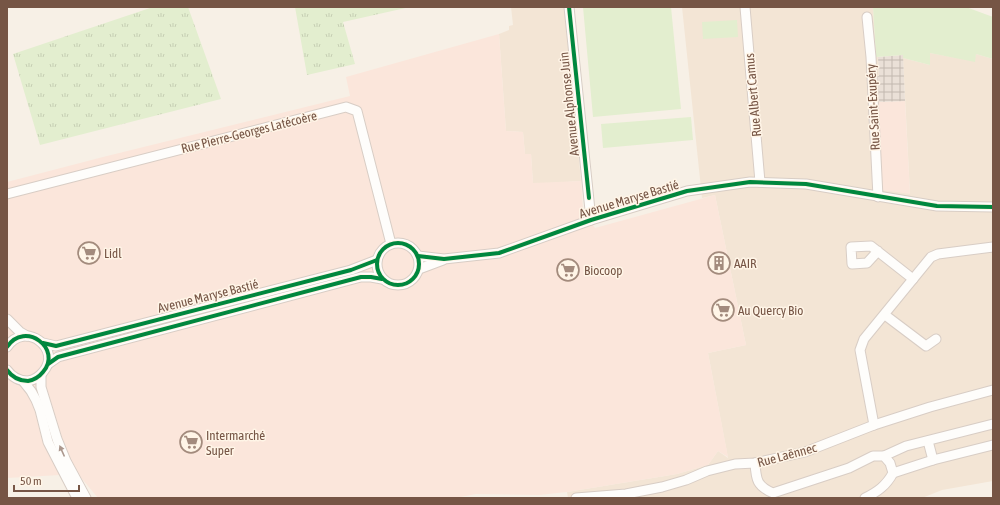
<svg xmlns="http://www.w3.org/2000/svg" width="1000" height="505" font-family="'Asap Condensed',sans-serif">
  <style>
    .residential { fill: #f3e5d5 }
    .commercial { fill: #fbe6db }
    .industrial { fill: url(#industrial-grid) }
    .grass { fill: url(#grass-tufts) }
    .green { fill: #e3eecf }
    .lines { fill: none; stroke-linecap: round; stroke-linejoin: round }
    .minor-casing { stroke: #d8cdc5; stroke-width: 11 }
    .minor { stroke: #fefdfb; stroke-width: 9 }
    .cycleway-casing { stroke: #fff5e7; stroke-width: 6 }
    .cycleway { stroke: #00873e; stroke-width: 4 }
    .oneway { fill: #ac988e }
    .labels { text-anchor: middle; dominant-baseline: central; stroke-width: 3; stroke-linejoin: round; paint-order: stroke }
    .street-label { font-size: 13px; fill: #765545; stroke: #fff5e7 }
    .poi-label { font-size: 13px; fill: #765545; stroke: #fff5e7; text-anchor: start }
  </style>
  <defs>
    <pattern id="industrial-grid" width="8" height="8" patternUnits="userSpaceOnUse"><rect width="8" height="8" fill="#eae0d7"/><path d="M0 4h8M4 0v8" fill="none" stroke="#c2b8b0"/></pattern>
    <pattern id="grass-tufts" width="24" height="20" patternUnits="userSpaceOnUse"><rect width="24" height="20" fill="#e3eecf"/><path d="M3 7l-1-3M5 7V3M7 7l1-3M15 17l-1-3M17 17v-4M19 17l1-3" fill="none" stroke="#c6ceb3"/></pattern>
  </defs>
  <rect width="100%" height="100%" fill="#f7f0e6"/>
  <!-- residential -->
  <g class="residential">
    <path d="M 511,7 L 564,7 L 581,181 L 533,184 L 531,154 L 525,154 L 523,132 L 506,131 L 499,34 L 509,30 L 509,26 L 513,25 Z"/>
    <path d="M 682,7 L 873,7 L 876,57 L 878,57 L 879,76 L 877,77 L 883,190 L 910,193 L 903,58 L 930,65 L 930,53 L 974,61 L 976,54 L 993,59 L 993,481 L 942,490 L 922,498 L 568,498 L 567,492 L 677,474 L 708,465 L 718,451 L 728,458 L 708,353 L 746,345 L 715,195 L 702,198 Z"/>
  </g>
  <!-- commercial -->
  <g class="commercial">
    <path d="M 499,34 L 506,131 L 523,132 L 525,154 L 531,154 L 533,183 L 581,181 L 583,209 L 595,228 L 715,195 L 746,345 L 708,353 L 728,457 L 718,451 L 708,465 L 677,474 L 567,492 L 539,495 L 476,494 L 455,498 L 98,498 L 78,474 L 7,478 L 7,182 L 103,157 L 350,96 L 346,77 Z"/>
    <path d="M 905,101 L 910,194 L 882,190 L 878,102 Z"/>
  </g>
  <!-- industrial -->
  <path class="industrial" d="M 903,55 L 905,101 L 878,102 L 877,76 L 879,76 L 878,57 Z"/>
  <!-- grass -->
  <g class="grass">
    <path d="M 153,7 L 188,7 L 221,99 L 40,145 L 13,54 Z"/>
    <path d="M 295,7 L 410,7 L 343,22 L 355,64 L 307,75 Z"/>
  </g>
  <!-- green -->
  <g class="green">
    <path d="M 583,7 L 671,7 L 681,109 L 593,117 Z"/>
    <path d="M 873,7 L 966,7 L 993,17 L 993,59 L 976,54 L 975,62 L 930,53 L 930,65 L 903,58 L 903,55 L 876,57 Z"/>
    <path d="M 737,20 L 738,37 L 703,39 L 702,22 Z"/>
    <path d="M 691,117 L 693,140 L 603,148 L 601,124 Z"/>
  </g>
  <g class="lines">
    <!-- minor casing -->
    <g class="minor-casing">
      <g id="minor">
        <path d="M 569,7 L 591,220"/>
        <path d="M 745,7 L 760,182"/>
        <path d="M 867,17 L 871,57 L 878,197"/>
        <path d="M 7,194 L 346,107 L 357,111 L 391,244"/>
        <circle cx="398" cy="264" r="21"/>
        <path d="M 878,251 L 867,263 L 852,264 L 851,247 L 871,246 L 913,279"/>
        <path d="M 418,256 L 444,259 L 499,253 L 591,220 L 687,191 L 750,182 L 806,184 L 937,206 L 993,207"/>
        <path d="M 419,269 L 443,260"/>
        <path d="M 885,315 L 926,346 L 936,339"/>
        <path d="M 7,319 L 20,332 L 27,336"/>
        <path d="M 43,343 L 56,346 L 351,270 L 377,260"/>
        <path d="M 7,347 C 25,320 63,349 43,372 C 39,377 34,380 28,381 C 19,381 12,377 7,370"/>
        <path d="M 48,364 L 58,357 L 361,277 L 371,277 L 382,279"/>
        <path d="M 41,375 L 41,387 L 57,439 L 66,461 L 86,498"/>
        <path d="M 23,381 L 31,391 L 36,400 L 40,410 L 48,442 L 77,498"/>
        <path d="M 874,425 L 860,350 L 864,339 L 931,257 L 938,254 L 993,247"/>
        <path d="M 928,441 L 933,460 L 993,445"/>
        <path d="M 884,456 L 906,446 L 993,424"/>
        <path d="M 755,463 C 756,480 757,486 773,493 L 849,468 L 873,456 L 884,456 L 890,463 L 893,473 C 886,486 877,492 865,498"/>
        <path d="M 893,473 L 933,460"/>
        <path d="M 576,498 L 626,494 L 662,487 L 686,480 L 707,471 L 735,464 L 755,463 L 805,452 L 874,425 L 930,407 L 993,390"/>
      </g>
    </g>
    <!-- minor -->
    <use href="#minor" class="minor"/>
    <!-- cycleway casing -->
    <g class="cycleway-casing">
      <g id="cycleway">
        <path d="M 569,7 L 589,198"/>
        <circle cx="398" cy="264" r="21"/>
        <path d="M 418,256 L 444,259 L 499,253 L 591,220 L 687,191 L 750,182 L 806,184 L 937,206 L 993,207"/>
        <path d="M 43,343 L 56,346 L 351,270 L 377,260"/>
        <path d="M 7,347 C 25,320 63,349 43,372 C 39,377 34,380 28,381 C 19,381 12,377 7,370"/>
        <path d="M 48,364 L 58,357 L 361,277 L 371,277 L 382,279"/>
      </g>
    </g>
    <!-- cycleway -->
    <use href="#cycleway" class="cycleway"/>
  </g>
  <!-- one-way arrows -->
  <defs><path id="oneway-solid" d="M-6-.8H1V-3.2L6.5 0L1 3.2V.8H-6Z"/></defs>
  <use class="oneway" href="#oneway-solid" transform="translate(62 451) rotate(-114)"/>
  <!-- icons -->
  <defs>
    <g id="supermarket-ring" transform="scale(1.15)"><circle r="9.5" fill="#fff5e7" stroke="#a38b7d" stroke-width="1.5"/><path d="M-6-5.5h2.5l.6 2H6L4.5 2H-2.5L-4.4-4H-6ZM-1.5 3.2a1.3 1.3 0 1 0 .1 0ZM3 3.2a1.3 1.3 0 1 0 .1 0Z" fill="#a38b7d"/></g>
    <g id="building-ring" transform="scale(1.15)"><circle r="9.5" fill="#fff5e7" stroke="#a38b7d" stroke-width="1.5"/><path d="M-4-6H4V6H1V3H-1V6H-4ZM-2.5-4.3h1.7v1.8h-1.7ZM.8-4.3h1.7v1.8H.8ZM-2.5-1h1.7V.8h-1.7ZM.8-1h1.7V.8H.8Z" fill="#a38b7d"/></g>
  </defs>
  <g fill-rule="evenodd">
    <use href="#supermarket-ring" x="89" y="253"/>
    <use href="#building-ring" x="719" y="263"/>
    <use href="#supermarket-ring" x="568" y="270"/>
    <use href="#supermarket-ring" x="723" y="310"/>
    <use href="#supermarket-ring" x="191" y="442"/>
  </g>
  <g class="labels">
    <!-- street labels -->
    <g class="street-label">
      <text transform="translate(753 95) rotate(-95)">Rue Albert Camus</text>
      <text transform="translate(569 104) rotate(-96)">Avenue Alphonse Juin</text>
      <text transform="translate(873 107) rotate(-93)">Rue Saint-Exupéry</text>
      <text transform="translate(249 132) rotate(-14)">Rue Pierre-Georges Latécoère</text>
      <text transform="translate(629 199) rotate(-17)">Avenue Maryse Bastié</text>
      <text transform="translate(208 296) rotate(-14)">Avenue Maryse Bastié</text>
      <text transform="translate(787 455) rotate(-15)">Rue Laënnec</text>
    </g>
    <!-- poi labels -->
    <g class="poi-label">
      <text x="104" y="253">Lidl</text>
      <text x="734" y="263">AAIR</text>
      <text x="584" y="270">Biocoop</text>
      <text x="738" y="310">Au Quercy Bio</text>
      <text x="206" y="435">Intermarché<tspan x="206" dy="15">Super</tspan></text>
    </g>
  </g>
  <!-- border -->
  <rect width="1000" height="505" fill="none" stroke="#765545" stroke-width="16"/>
  <!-- scale -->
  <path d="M14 485v6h65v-6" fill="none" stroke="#765545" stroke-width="2"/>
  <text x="20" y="485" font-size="12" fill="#765545" stroke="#fff5e7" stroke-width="3" paint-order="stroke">50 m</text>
</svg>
